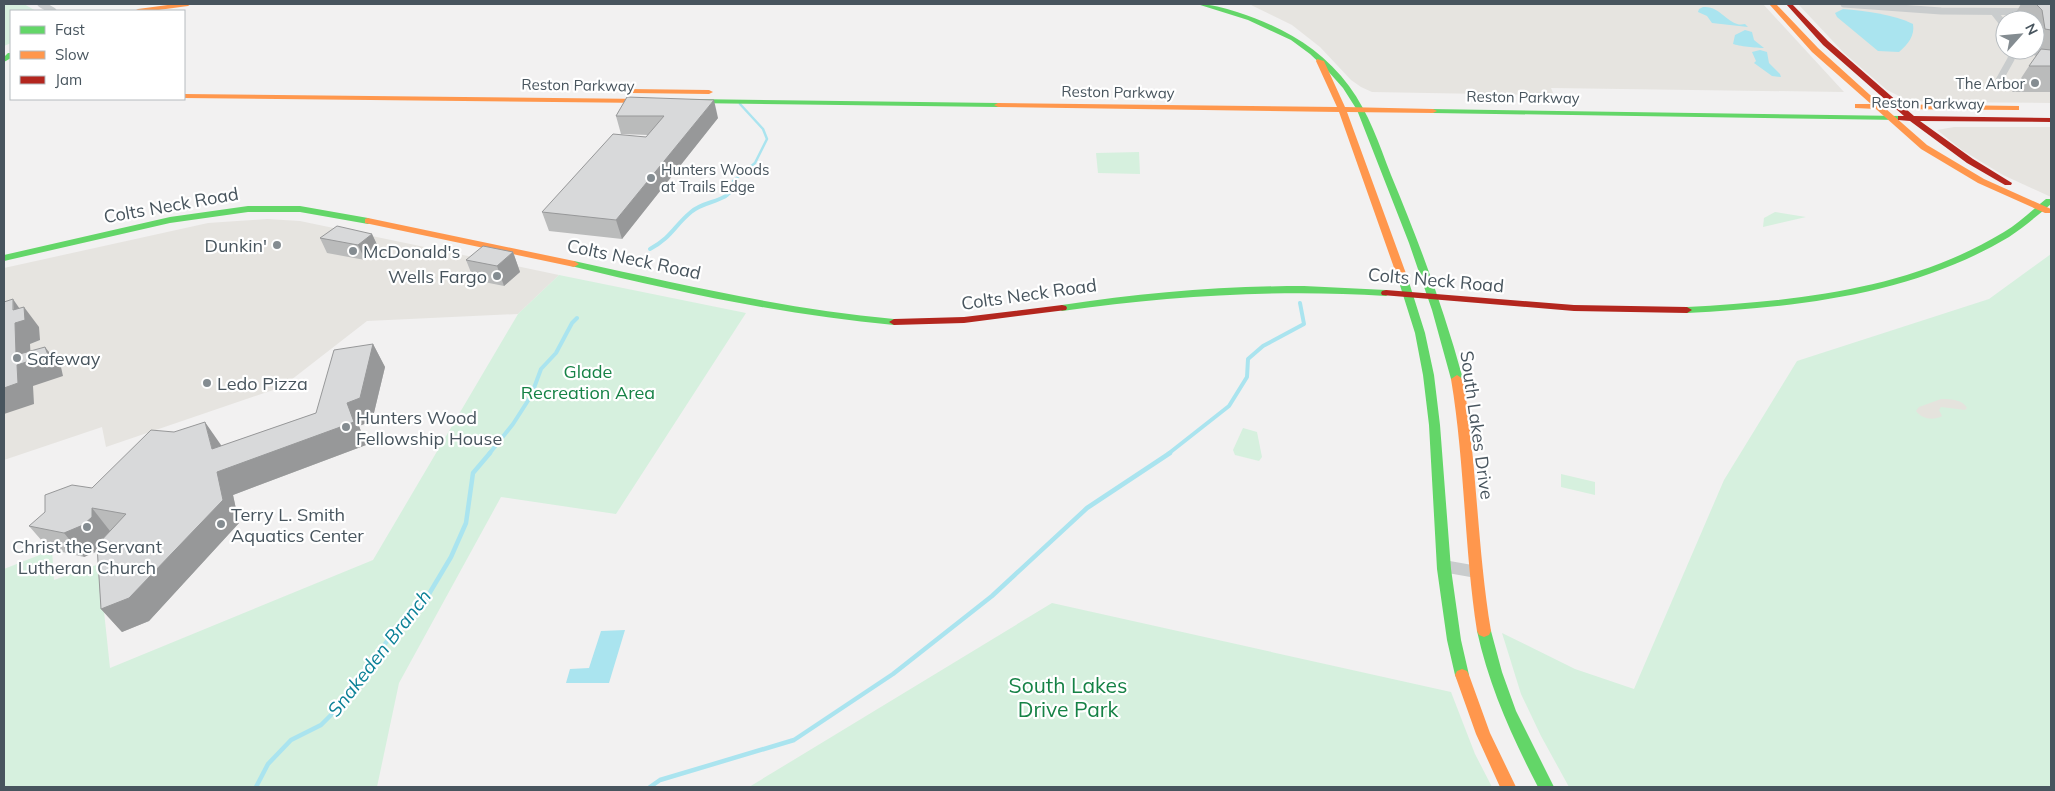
<svg xmlns="http://www.w3.org/2000/svg" width="2055" height="791" font-family="Mulish,sans-serif">
  <style>
    .commercial { fill: #e6e4e0; fill-rule: evenodd }
    .green { fill: #d6f0de }
    .sand { fill: #e5e3dd }
    .water { fill: #aae4ef }
    .lines { fill: none; stroke-linecap: round; stroke-linejoin: round }
    .stream-far2 { stroke: #aae4ef; stroke-width: 2.5 }
    .stream-far1 { stroke: #aae4ef; stroke-width: 4 }
    .stream { stroke: #aae4ef; stroke-width: 4.5 }
    .street-far1 { stroke: #c9cccd; stroke-width: 7 }
    .street { stroke: #c9cccd; stroke-width: 12 }
    .fast { fill: #63d668; fill-rule: evenodd }
    .slow { fill: #ff974d; fill-rule: evenodd }
    .jam { fill: #b3261e; fill-rule: evenodd }
    .wall { fill: #babbbb }
    .shaded-wall { fill: #979899 }
    .building { fill: #d8d9da; stroke: #979899 }
    .poi-dot { fill: #848c91; stroke: #fff; stroke-width: 2 }
    .labels { text-anchor: middle; dominant-baseline: central; stroke-width: 4.5; stroke-linejoin: round; paint-order: stroke }
    .far-poi-label { font-size: 15px; fill: #48555e; stroke: #fff; text-anchor: end }
    .far-street-label { font-size: 15px; fill: #48555e; stroke: #fff }
    .street-label { font-size: 18px; fill: #48555e; stroke: #fff }
    .poi-label { font-size: 18px; fill: #48555e; stroke: #fff; text-anchor: start }
    .park-label { font-size: 18px; fill: #168246; stroke: #fff }
    .water-label { font-size: 19px; font-style: italic; fill: #0b8197; stroke: #fff }
    .near-park-label { font-size: 21px; fill: #168246; stroke: #fff }
  </style>
  <rect width="100%" height="100%" fill="#f2f1f1"/>
  <!-- commercial -->
  <g class="commercial">
    <path d="M 1249,4 L 1763,4 L 1844,92 L 1551,88 L 1553,93 L 1548,95 L 1372,92 L 1361,87 L 1351,80 L 1320,47 L 1292,25 Z"/>
    <path d="M 1798,4 L 2051,4 L 2051,103 L 1926,102 L 1905,99 L 1887,90 L 1844,53 ZM 2005,20 L 2035,20 L 2035,50 L 2005,50 Z"/>
    <path d="M 1954,127 L 2051,127 L 2051,197 L 2003,175 L 1962,150 L 1937,130 Z"/>
    <path d="M 267,219 L 300,221 L 559,275 L 518,314 L 367,321 L 282,387 L 106,447 L 102,427 L 4,460 L 4,268 L 208,223 Z"/>
  </g>
  <!-- green -->
  <g class="green">
    <path d="M 4,4 L 24,4 L 36,11 L 11,11 L 11,43 L 4,46 Z"/>
    <path d="M 1139,152 L 1140,174 L 1098,173 L 1096,153 Z"/>
    <path d="M 1775,212 L 1806,217 L 1763,227 L 1764,218 Z"/>
    <path d="M 2051,254 L 2051,787 L 1569,787 L 1541,736 L 1521,694 L 1502,633 L 1575,669 L 1634,689 L 1724,480 L 1797,361 L 1989,299 Z"/>
    <path d="M 559,275 L 746,313 L 616,514 L 501,497 L 399,683 L 377,787 L 4,787 L 4,569 L 52,550 L 54,580 L 99,564 L 110,668 L 373,560 L 518,314 Z"/>
    <path d="M 1243,428 L 1257,432 L 1262,457 L 1259,461 L 1235,455 L 1233,450 Z"/>
    <path d="M 1561,474 L 1595,482 L 1595,495 L 1561,487 Z"/>
    <path d="M 1052,603 L 1451,692 L 1475,754 L 1492,787 L 749,787 Z"/>
  </g>
  <!-- sand -->
  <path class="sand" d="M 1941,399 C 1950,399 1962,399 1967,408 L 1965,410 L 1941,407 L 1939,410 L 1942,416 C 1933,421 1922,419 1916,411 L 1919,407 Z"/>
  <!-- water -->
  <g class="water">
    <path d="M 1703,7 C 1721,5 1729,28 1745,24 L 1748,27 L 1712,23 L 1707,16 L 1698,12 L 1699,9 Z"/>
    <path d="M 1843,9 C 1865,11 1893,14 1913,24 C 1915,36 1908,44 1899,52 L 1878,51 L 1837,17 L 1835,13 Z"/>
    <path d="M 1745,30 L 1752,32 L 1754,40 L 1764,48 C 1757,48 1738,46 1733,44 L 1735,35 Z"/>
    <path d="M 1760,50 L 1767,52 L 1769,63 L 1780,74 L 1781,77 L 1772,76 L 1754,63 L 1756,61 L 1752,52 Z"/>
    <path d="M 625,630 L 609,683 L 566,683 L 570,669 L 589,668 L 601,631 Z"/>
  </g>
  <g class="lines">
    <!-- stream-far2 -->
    <path class="stream-far2" d="M 725,197 L 733,191 L 733,181 L 755,163 L 767,139 L 763,129 L 740,104"/>
    <!-- stream-far1 -->
    <g class="stream-far1">
      <path d="M 650,249 C 672,237 674,226 691,212 C 703,202 716,203 727,195"/>
      <path d="M 489,454 L 513,424 L 531,396 L 541,369 L 556,353 L 572,323 L 577,318"/>
      <path d="M 1168,454 L 1229,406 L 1247,377 L 1248,359 L 1263,346 L 1304,324 L 1300,303"/>
    </g>
    <!-- stream -->
    <g class="stream">
      <path d="M 256,787 L 268,764 L 291,740 L 321,725 L 344,702 L 397,627 L 423,604 L 451,557 L 466,523 L 473,473 L 490,453"/>
      <path d="M 650,787 L 660,780 L 794,740 L 893,674 L 992,596 L 1087,508 L 1170,453"/>
    </g>
    <!-- street-far1 -->
    <g class="street-far1">
      <path d="M 41,4 L 53,11"/>
      <path d="M 1844,4 L 1941,11 L 2051,12"/>
      <path d="M 1994,12 L 2005,26"/>
      <path d="M 1997,84 L 2011,59 L 2012,50"/>
    </g>
    <!-- street -->
    <path class="street" d="M 1443,566 L 1477,572"/>
    <!-- fast -->
    <g class="fast">
      <path d="M 1197,4 C 1211,4 1224,8 1237,12 C 1281,26 1321,48 1349,86 C 1369,113 1379,144 1391,175 C 1419,242 1444,309 1463,379 L 1461,382 L 1453,382 L 1451,379 L 1432,310 L 1409,243 L 1357,110 L 1343,88 L 1327,70 L 1310,54 L 1291,40 L 1248,20 Z"/>
      <path d="M 8,53 L 11,53 L 11,58 L 4,62 L 4,57 Z"/>
      <path d="M 690,99 L 998,103 L 1002,105 L 998,107 L 693,103 L 690,103 Z"/>
      <path d="M 1430,109 L 1901,116 L 1905,118 L 1901,120 L 1433,113 L 1430,113 Z"/>
      <path d="M 2046,199 L 2051,199 L 2051,204 C 2038,215 2024,227 2009,237 C 1912,295 1798,307 1687,313 L 1682,310 L 1687,307 C 1795,301 1909,290 2004,232 C 2019,223 2032,210 2046,199 Z"/>
      <path d="M 248,206 L 300,206 L 368,218 L 373,221 L 368,224 L 300,212 L 248,212 L 170,223 L 4,261 L 4,255 L 170,217 Z"/>
      <path d="M 574,261 C 680,284 785,309 894,319 L 899,322 L 894,325 C 785,315 677,292 571,266 L 569,264 L 571,262 Z"/>
      <path d="M 1403,276 L 1408,279 L 1425,333 L 1434,375 L 1440,425 L 1451,569 L 1461,640 L 1469,675 L 1467,679 L 1462,681 L 1457,679 L 1455,675 L 1447,640 L 1437,569 L 1429,425 L 1423,375 L 1415,333 L 1398,279 Z"/>
      <path d="M 1304,286 L 1386,290 L 1391,293 L 1386,296 C 1277,289 1170,296 1062,311 L 1057,308 L 1062,305 C 1142,293 1222,286 1304,286 Z"/>
      <path d="M 1484,625 L 1489,627 L 1491,631 L 1502,672 L 1516,711 L 1554,787 L 1538,787 C 1512,737 1489,686 1477,631 L 1479,627 Z"/>
    </g>
    <!-- slow -->
    <g class="slow">
      <path d="M 175,4 L 191,4 L 188,6 L 151,11 L 134,11 L 138,9 Z"/>
      <path d="M 1769,4 L 1776,4 L 1818,48 L 1880,104 L 2019,106 L 2019,110 L 2016,110 L 1886,109 L 1927,145 L 1984,179 L 2051,209 L 2051,213 L 2045,213 L 1978,183 L 1921,149 L 1876,109 L 1855,108 L 1855,104 L 1871,104 L 1812,52 Z"/>
      <path d="M 1317,59 L 1324,61 L 1345,107 L 1433,109 L 1437,111 L 1433,113 L 1347,112 L 1408,279 L 1407,281 L 1399,281 L 1398,279 L 1339,112 L 998,107 L 994,105 L 998,103 L 1337,107 L 1316,61 Z"/>
      <path d="M 628,89 L 709,90 L 713,92 L 709,94 L 631,93 L 628,93 Z"/>
      <path d="M 184,94 L 646,99 L 650,101 L 646,103 L 184,98 Z"/>
      <path d="M 368,218 L 574,261 L 579,264 L 574,267 L 365,223 L 365,219 Z"/>
      <path d="M 1457,375 L 1463,379 C 1477,463 1477,547 1491,631 L 1489,635 L 1484,637 L 1479,635 L 1477,631 C 1464,547 1465,463 1451,379 Z"/>
      <path d="M 1462,669 L 1467,671 L 1469,675 L 1490,733 L 1516,787 L 1500,787 L 1476,734 L 1455,675 L 1457,671 Z"/>
    </g>
    <!-- jam -->
    <g class="jam">
      <path d="M 1786,4 L 1792,4 L 1828,41 L 1914,116 L 2051,118 L 2051,122 L 1920,121 L 1973,159 L 2012,183 L 2011,185 L 2005,185 L 1967,163 L 1910,121 L 1898,120 L 1898,116 L 1904,116 L 1823,45 Z"/>
      <path d="M 1386,290 L 1574,305 L 1687,307 L 1692,310 L 1687,313 L 1574,311 L 1382,295 L 1381,293 L 1382,291 Z"/>
      <path d="M 1062,305 L 1066,306 L 1067,308 L 1066,310 L 964,323 L 894,325 L 889,322 L 894,319 L 964,317 Z"/>
    </g>
  </g>
  <!-- wall -->
  <g class="wall">
    <path d="M 2021,4 L 2051,4 L 2051,92 L 2012,92 L 2029,66 L 2037,56 L 2029,54 L 2029,50 L 2035,50 L 2035,20 L 2014,20 L 2012,19 Z"/>
    <path d="M 627,97 L 718,118 L 622,239 L 549,231 L 542,212 L 646,137 L 648,135 L 621,134 L 616,116 Z"/>
    <path d="M 372,234 L 379,249 L 365,260 L 327,253 L 320,238 Z"/>
    <path d="M 513,252 L 520,272 L 504,286 L 474,280 L 466,260 Z"/>
    <path d="M 373,344 L 385,367 L 372,421 L 359,426 L 366,445 L 233,495 L 239,523 L 149,621 L 122,632 L 101,609 L 97,551 L 84,557 L 49,549 L 29,526 L 92,488 L 221,445 L 221,446 L 316,413 Z"/>
  </g>
  <!-- shaded-wall -->
  <g class="shaded-wall">
    <path d="M 714,100 L 718,118 L 622,239 L 616,220 Z"/>
    <path d="M 372,234 L 379,249 L 365,260 L 358,245 Z"/>
    <path d="M 513,252 L 520,272 L 504,286 L 497,266 Z"/>
    <path d="M 13,299 L 24,315 L 24,307 L 39,327 L 40,340 L 30,344 L 31,361 L 45,347 L 61,367 L 63,376 L 33,386 L 34,404 L 4,414 L 4,388 L 16,355 Z"/>
    <path d="M 373,344 L 385,367 L 372,421 L 359,426 L 366,445 L 233,495 L 239,523 L 149,621 L 122,632 L 101,609 L 212,449 L 205,422 L 221,445 L 226,468 L 347,403 Z"/>
    <path d="M 92,508 L 110,531 L 103,549 L 84,557 L 64,533 Z"/>
  </g>
  <!-- building -->
  <g class="building">
    <path d="M 2036,4 L 2051,4 L 2051,30 L 2045,29 L 2042,10 Z"/>
    <path d="M 2041,49 L 2051,50 L 2051,66 L 2029,66 Z"/>
    <path d="M 627,97 L 714,100 L 616,220 L 542,212 L 613,134 L 646,137 L 664,116 L 616,116 Z"/>
    <path d="M 337,226 L 372,234 L 358,245 L 320,238 Z"/>
    <path d="M 483,246 L 513,252 L 497,266 L 466,260 Z"/>
    <path d="M 13,299 L 13,310 L 24,307 L 25,320 L 15,323 L 16,355 L 45,347 L 48,355 L 17,365 L 18,383 L 4,388 L 4,302 Z"/>
    <path d="M 373,344 L 360,398 L 347,403 L 354,422 L 217,472 L 223,500 L 129,598 L 101,609 L 97,545 L 126,514 L 92,508 L 92,517 L 83,525 L 64,533 L 29,526 L 45,512 L 45,495 L 72,485 L 92,488 L 151,430 L 174,432 L 205,422 L 212,449 L 316,413 L 334,350 Z"/>
  </g>
  <!-- markers -->
  <g class="poi-dot">
    <circle cx="2035" cy="83" r="5"/>
    <circle cx="651" cy="178" r="5"/>
    <circle cx="277" cy="245" r="5"/>
    <circle cx="353" cy="251" r="5"/>
    <circle cx="497" cy="276" r="5"/>
    <circle cx="17" cy="358" r="5"/>
    <circle cx="207" cy="383" r="5"/>
    <circle cx="346" cy="427" r="5"/>
    <circle cx="221" cy="524" r="5"/>
    <circle cx="87" cy="527" r="5"/>
  </g>
  <g class="labels">
    <!-- far-poi labels -->
    <g class="far-poi-label">
      <text x="2025" y="83">The Arbor</text>
      <text x="661" y="169" text-anchor="start">Hunters Woods<tspan x="661" dy="17">at Trails Edge</tspan></text>
    </g>
    <!-- far-street labels -->
    <g class="far-street-label">
      <text transform="translate(578 85) rotate(1)">Reston Parkway</text>
      <text transform="translate(1118 92) rotate(1)">Reston Parkway</text>
      <text transform="translate(1523 97) rotate(1)">Reston Parkway</text>
      <text transform="translate(1928 103) rotate(1)">Reston Parkway</text>
    </g>
    <!-- street labels -->
    <g class="street-label">
      <text transform="translate(171 205) rotate(-10)">Colts Neck Road</text>
      <text transform="translate(634 259) rotate(12)">Colts Neck Road</text>
      <text transform="translate(1436 280) rotate(5)">Colts Neck Road</text>
      <text transform="translate(1029 294) rotate(-8)">Colts Neck Road</text>
      <text transform="translate(1477 425) rotate(82)">South Lakes Drive</text>
    </g>
    <!-- poi labels -->
    <g class="poi-label">
      <text x="267" y="245" text-anchor="end">Dunkin'</text>
      <text x="363" y="251">McDonald's</text>
      <text x="487" y="276" text-anchor="end">Wells Fargo</text>
      <text x="27" y="358">Safeway</text>
      <text x="217" y="383">Ledo Pizza</text>
      <text x="356" y="417">Hunters Wood<tspan x="356" dy="21">Fellowship House</tspan></text>
      <text x="231" y="514">Terry L. Smith<tspan x="231" dy="21">Aquatics Center</tspan></text>
      <text x="87" y="546" text-anchor="middle">Christ the Servant<tspan x="87" dy="21">Lutheran Church</tspan></text>
    </g>
    <!-- park labels -->
    <g class="park-label">
      <text x="588" y="371">Glade<tspan x="588" dy="21">Recreation Area</tspan></text>
    </g>
    <!-- water labels -->
    <g class="water-label">
      <text transform="translate(379 653) rotate(-52)">Snakeden Branch</text>
    </g>
    <!-- near-park labels -->
    <g class="near-park-label">
      <text x="1068" y="685">South Lakes<tspan x="1068" dy="24">Drive Park</tspan></text>
    </g>
  </g>
  <!-- border -->
  <rect width="2055" height="791" fill="none" stroke="#48555e" stroke-width="10"/>
  <!-- legend -->
  <rect x="10" y="10" width="175" height="90" fill="#ffffff" stroke="#b6bbbf"/>
  <rect x="20" y="26" width="25" height="8" fill="#63d668" stroke="#b6bbbf"/>
  <text x="55" y="35" font-size="15" fill="#48555e">Fast</text>
  <rect x="20" y="51" width="25" height="8" fill="#ff974d" stroke="#b6bbbf"/>
  <text x="55" y="60" font-size="15" fill="#48555e">Slow</text>
  <rect x="20" y="76" width="25" height="8" fill="#b3261e" stroke="#b6bbbf"/>
  <text x="55" y="85" font-size="15" fill="#48555e">Jam</text>
  <!-- north arrow -->
  <g transform="translate(2020 35) rotate(63)"><circle r="24" fill="#ffffff" stroke="#b6bbbf"/>
  <path d="M0-4L9 19L0 12L-9 19Z" fill="#848c91"/>
  <text y="-8" font-size="14" font-weight="bold" text-anchor="middle" fill="#48555e">N</text>
  </g>
</svg>
